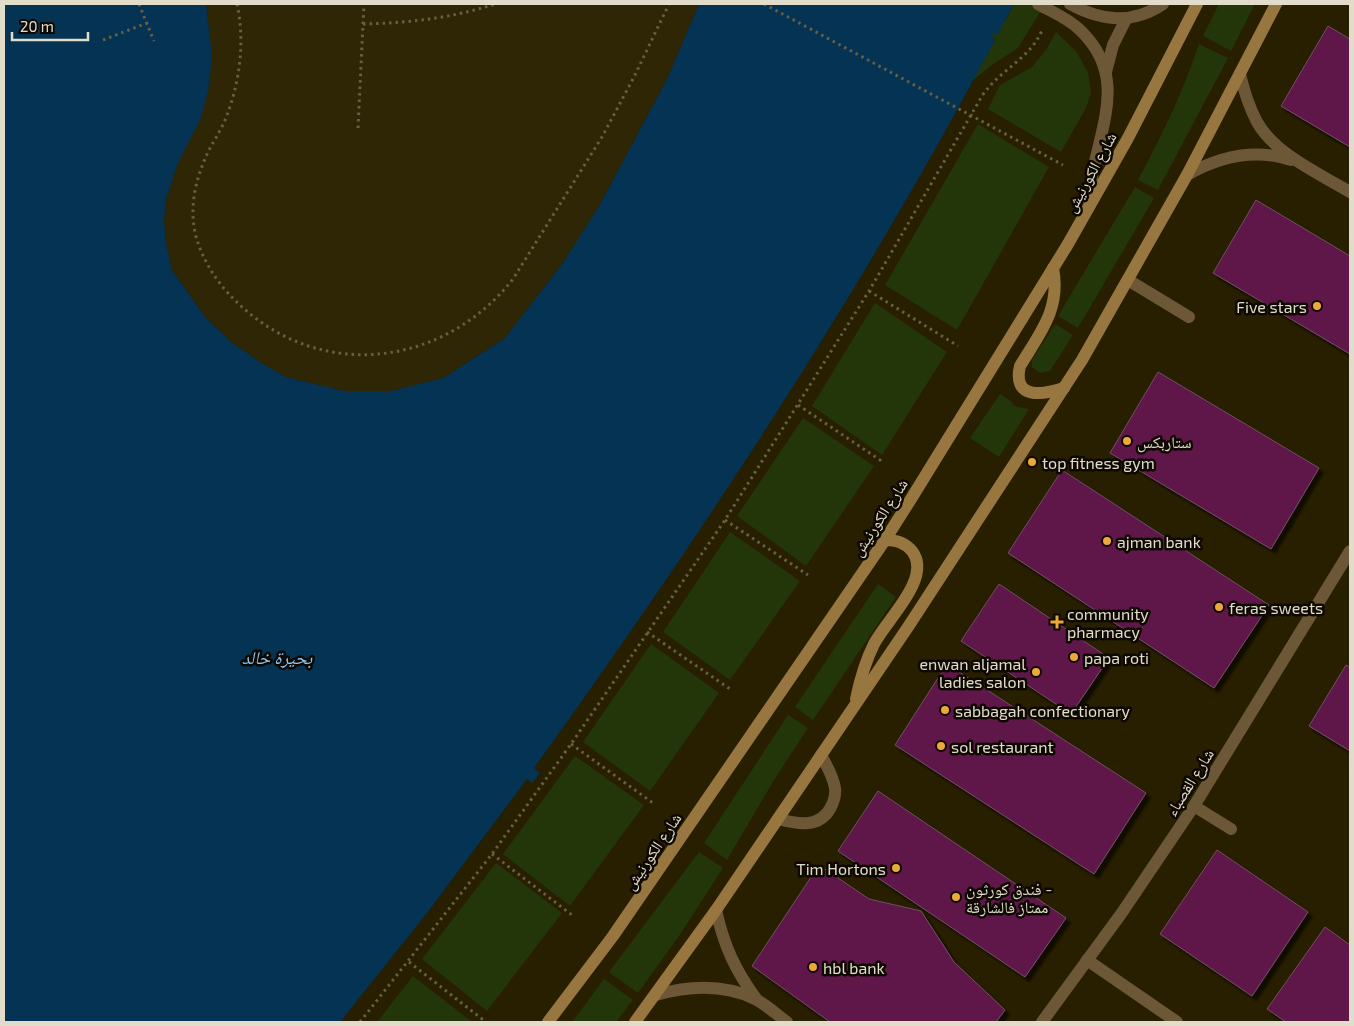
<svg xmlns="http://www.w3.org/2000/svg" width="1354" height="1026" font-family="'Exo 2','Noto Naskh Arabic',sans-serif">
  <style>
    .green { fill: #233609 }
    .sand { fill: #2e2604 }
    .water { fill: #043353 }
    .building { fill: #5e134a; stroke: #6f5164; filter: url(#shadow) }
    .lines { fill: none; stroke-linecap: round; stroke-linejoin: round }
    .path { stroke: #675f45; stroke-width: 3; stroke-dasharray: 2.5 4; stroke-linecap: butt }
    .service { stroke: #6c5736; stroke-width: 12 }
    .minor { stroke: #6c5736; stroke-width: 12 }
    .secondary { stroke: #98763f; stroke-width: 12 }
    .poi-dot { fill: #eca93a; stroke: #0d0801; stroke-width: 2 }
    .labels { text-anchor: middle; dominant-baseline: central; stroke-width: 5; stroke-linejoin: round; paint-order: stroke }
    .street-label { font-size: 16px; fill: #e2dccb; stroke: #0d0801 }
    .poi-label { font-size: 16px; fill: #e2dccb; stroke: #0d0801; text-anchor: start }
    .water-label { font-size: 18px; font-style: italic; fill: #8dc7f8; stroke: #0d0801 }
  </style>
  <defs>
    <filter id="shadow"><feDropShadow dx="4.5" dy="4.5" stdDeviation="1" flood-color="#0009"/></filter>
  </defs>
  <rect width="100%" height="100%" fill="#281e00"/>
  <!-- green -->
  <g class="green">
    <path d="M 1014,4 L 1045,4 L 1018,48 L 992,65 L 972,81 L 995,40 L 991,35 L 1005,21 Z"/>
    <path d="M 1219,4 L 1255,4 L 1231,51 L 1203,36 Z"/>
    <path d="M 1056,32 L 1076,51 L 1088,72 L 1091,93 L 1086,108 L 1061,152 L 988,109 L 1000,85 L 1032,67 L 1046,50 Z"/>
    <path d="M 1199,44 L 1228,58 L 1158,190 L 1138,180 C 1162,135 1183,92 1199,44 Z"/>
    <path d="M 978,124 L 1049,167 L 957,330 L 885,285 Z"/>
    <path d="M 1135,187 L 1154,198 L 1078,328 L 1058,316 Z"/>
    <path d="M 875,303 L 947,352 L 882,455 L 812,406 Z"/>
    <path d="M 1055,324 L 1073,335 L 1050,371 L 1040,373 L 1032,367 L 1032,360 Z"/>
    <path d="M 1000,394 L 1011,401 L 1014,406 L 1029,409 L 999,457 L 970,438 Z"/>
    <path d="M 803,418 L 874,466 L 806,566 L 737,516 Z"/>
    <path d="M 730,532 L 800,581 L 730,680 L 663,632 Z"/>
    <path d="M 878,584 L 896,597 L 813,720 L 795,707 Z"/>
    <path d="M 651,644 L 719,693 L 650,791 L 583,742 Z"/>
    <path d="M 788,715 L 808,728 L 774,780 L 727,860 L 704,843 Z"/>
    <path d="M 575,756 L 644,805 L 570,906 L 503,854 Z"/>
    <path d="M 699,852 L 723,868 L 681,933 L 638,993 L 609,972 Z"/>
    <path d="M 496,863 L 562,913 L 487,1011 L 422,959 Z"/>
    <path d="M 413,976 L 472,1022 L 377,1022 Z"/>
    <path d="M 604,979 L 633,1000 L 616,1022 L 572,1022 Z"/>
  </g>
  <!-- sand -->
  <path class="sand" d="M 206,4 L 699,4 L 667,79 L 599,206 L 562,264 L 505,338 L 443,378 L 391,391 L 344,391 L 286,377 L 260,362 L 231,342 L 205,317 L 172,270 L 166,243 L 164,221 L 166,199 L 178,163 L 208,92 L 211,65 L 211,47 Z"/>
  <!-- water -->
  <path class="water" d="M 4,4 L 206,4 L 211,47 L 211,65 L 208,92 L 200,120 L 178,163 L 166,199 L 164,221 L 166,243 L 172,270 L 205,317 L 231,342 L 260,362 L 286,377 L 344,391 L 391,391 L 443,378 L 505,338 L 562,264 L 599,206 L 667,79 L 699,4 L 1014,4 L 997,35 L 993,34 L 991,35 L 995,40 C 860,294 702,535 534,768 L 540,773 L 532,783 L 527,779 L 427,913 L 340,1022 L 4,1022 Z"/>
  <!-- building -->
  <g class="building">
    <path d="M 1328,26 L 1350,39 L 1350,147 L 1281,106 Z"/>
    <path d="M 1256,200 L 1350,256 L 1350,354 L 1213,273 Z"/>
    <path d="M 1158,372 L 1319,468 L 1271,549 L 1110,453 Z"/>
    <path d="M 1062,470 L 1269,605 L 1214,688 L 1008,553 Z"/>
    <path d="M 999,584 L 1109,658 L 1071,714 L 961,641 Z"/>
    <path d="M 947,664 L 1146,793 L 1094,874 L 895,745 Z"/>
    <path d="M 1346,665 L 1350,667 L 1350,751 L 1309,726 Z"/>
    <path d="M 878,791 L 1066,918 L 1025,977 L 838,851 Z"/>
    <path d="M 1217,850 L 1308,912 L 1252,996 L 1160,934 Z"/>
    <path d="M 819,865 L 869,899 L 921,911 L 954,962 L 1005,1010 L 996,1022 L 830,1022 L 752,966 Z"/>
    <path d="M 1325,927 L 1350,945 L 1350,1022 L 1286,1022 L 1267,1009 Z"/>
  </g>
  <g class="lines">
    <!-- path -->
    <g class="path">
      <path d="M 139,4 L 154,41"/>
      <path d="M 237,4 C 245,40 240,81 227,115 C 222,129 214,140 208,152 C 195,180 188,210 197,240 C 208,274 230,299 258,320 C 342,381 451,358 513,279 L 602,137 L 634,77 L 669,4"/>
      <path d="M 764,4 L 1063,165"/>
      <path d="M 363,24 C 409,23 452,18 495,4"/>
      <path d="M 103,40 L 147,23"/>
      <path d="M 358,128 L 364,4"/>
      <path d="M 869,291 L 958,346"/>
      <path d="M 798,405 L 883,462"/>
      <path d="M 725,520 L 808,575"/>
      <path d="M 647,632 L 730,689"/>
      <path d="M 571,744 L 653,803"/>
      <path d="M 492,854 L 572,915"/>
      <path d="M 409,962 L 486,1022"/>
      <path d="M 360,1022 L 492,854 L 571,744 L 725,520 L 869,291 L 982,96 C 1000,69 1031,59 1043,28"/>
    </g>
    <!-- service -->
    <g class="service">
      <path d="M 1128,280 L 1189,317"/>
      <path d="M 1194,806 L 1231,829"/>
      <path d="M 778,819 C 797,824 820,829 831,807 C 834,801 836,795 835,788 C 833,776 827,766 821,755"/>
      <path d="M 1087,960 L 1177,1022"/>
    </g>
    <!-- minor -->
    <g class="minor">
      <path d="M 1038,4 C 1052,12 1068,18 1080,30 C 1124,72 1105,116 1094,166 C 1091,180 1089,194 1088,208"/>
      <path d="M 1070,4 C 1101,21 1132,25 1163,4"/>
      <path d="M 1106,72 L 1113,45 L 1126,19"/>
      <path d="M 1240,74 C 1244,91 1249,107 1257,122 C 1275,154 1320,174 1350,192"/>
      <path d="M 1187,175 C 1220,156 1254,148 1291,160"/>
      <path d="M 716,910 C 724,946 735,970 757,1000"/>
      <path d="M 656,995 C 688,986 724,984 755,999 C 767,1005 777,1015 787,1022"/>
      <path d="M 1042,1022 L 1121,914 L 1194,806 L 1350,551"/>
    </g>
    <!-- secondary -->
    <g class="secondary">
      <path d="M 1053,268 C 1061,309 1040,333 1020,366 C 1012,400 1043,395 1064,388"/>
      <path d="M 856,699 C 860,680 865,662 874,644 C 886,620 933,578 912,551 C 904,542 896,540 885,540"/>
      <path d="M 548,1022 L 613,936 L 885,540 L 911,499 L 1068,244 L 1128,138 L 1197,4"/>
      <path d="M 635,1022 L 716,910 L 908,627 L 1082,360 L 1187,175 L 1276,4"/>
    </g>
  </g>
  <!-- markers -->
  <g class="poi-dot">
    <circle cx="1317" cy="306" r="5"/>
    <circle cx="1127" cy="441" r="5"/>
    <circle cx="1032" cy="462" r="5"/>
    <circle cx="1107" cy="541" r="5"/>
    <circle cx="1219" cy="607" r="5"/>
    <path d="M1054.5 614.5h5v5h5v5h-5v5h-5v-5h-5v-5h5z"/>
    <circle cx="1074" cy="657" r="5"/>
    <circle cx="1036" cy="672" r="5"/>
    <circle cx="945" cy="710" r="5"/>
    <circle cx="941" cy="746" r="5"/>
    <circle cx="896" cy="868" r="5"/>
    <circle cx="956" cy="897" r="5"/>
    <circle cx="813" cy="967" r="5"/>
  </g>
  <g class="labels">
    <!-- street labels -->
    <g class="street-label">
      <text transform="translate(1090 172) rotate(-61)">شارع الكورنيش</text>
      <text transform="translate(879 517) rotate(-57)">شارع الكورنيش</text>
      <text transform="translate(1189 782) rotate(-58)">شارع القصباء</text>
      <text transform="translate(652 851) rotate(-56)">شارع الكورنيش</text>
    </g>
    <!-- poi labels -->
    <g class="poi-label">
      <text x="1307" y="306" text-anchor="end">Five stars</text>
      <text x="1137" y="441">ستاربكس</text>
      <text x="1042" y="462">top fitness gym</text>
      <text x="1117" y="541">ajman bank</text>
      <text x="1229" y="607">feras sweets</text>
      <text x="1067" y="613">community<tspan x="1067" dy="18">pharmacy</tspan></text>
      <text x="1084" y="657">papa roti</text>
      <text x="1026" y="663" text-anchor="end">enwan aljamal<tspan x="1026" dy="18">ladies salon</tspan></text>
      <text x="955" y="710">sabbagah confectionary</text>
      <text x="951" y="746">sol restaurant</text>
      <text x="886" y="868" text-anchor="end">Tim Hortons</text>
      <text x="966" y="888">فندق كورثون -<tspan x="966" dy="18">ممتاز فالشارقة</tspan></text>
      <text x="823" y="967">hbl bank</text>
    </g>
    <!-- water labels -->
    <g class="water-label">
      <text x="277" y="657">بحيرة خالد</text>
    </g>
  </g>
  <!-- border -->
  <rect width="1354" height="1026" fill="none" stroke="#e2dccb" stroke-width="10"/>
  <!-- scale -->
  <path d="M12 32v8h76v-8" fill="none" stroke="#e2dccb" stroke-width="2.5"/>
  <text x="20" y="32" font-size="15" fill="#e2dccb" stroke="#0d0801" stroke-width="4" paint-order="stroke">20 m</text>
</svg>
